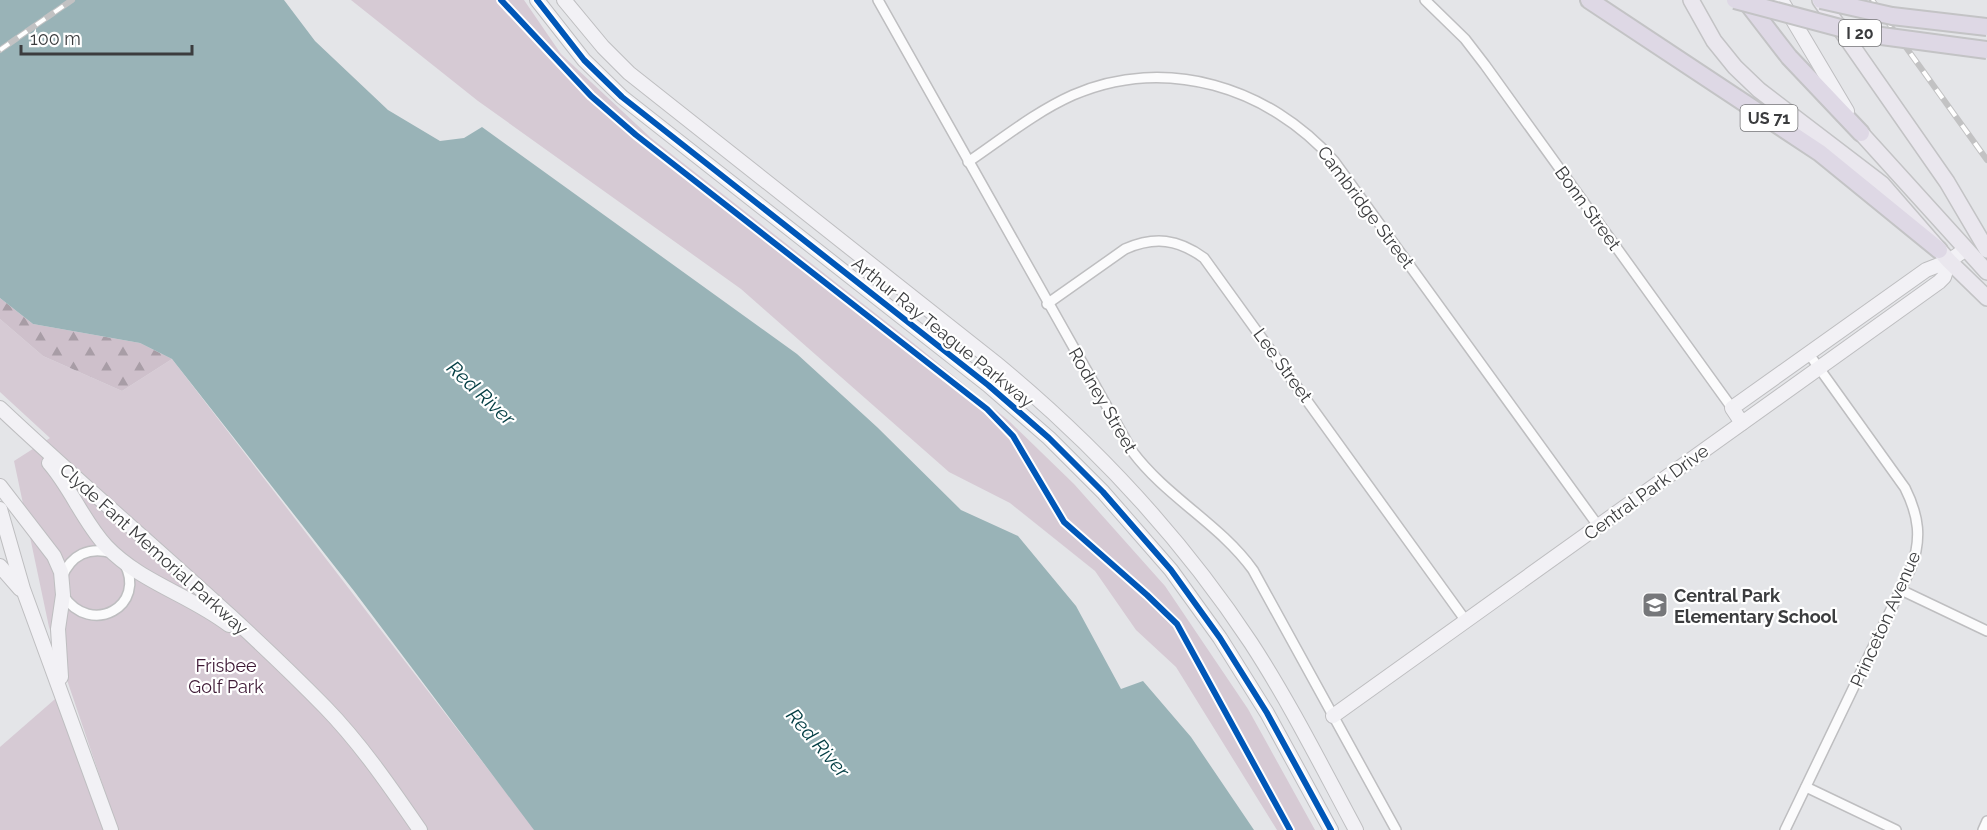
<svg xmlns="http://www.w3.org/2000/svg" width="1987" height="830" font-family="Raleway,sans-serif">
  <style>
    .green { fill: #d6cad4 }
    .forest { fill: url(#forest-firs) }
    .water { fill: #99b3b7 }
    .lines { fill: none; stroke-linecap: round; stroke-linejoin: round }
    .street-casing { stroke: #bebec0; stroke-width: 12 }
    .secondary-casing { stroke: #bebec0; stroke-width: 16 }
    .primary-casing { stroke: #c3c3c5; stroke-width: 18 }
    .highway-casing { stroke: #c3c3c5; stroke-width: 20 }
    .street { stroke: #fbfbfc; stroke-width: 9 }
    .secondary { stroke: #f2f1f5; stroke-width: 14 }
    .primary { stroke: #eae7ee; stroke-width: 15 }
    .highway { stroke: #ded8e5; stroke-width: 16 }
    .rail-casing { stroke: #c2c2c3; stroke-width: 6 }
    .rail { stroke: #fff; stroke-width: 4; stroke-dasharray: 11; stroke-linecap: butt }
    .highway-bridge-casing { stroke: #c3c3c5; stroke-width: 20; stroke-linecap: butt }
    .highway-bridge { stroke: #ded8e5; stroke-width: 16 }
    .cycleway-casing { stroke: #fff; stroke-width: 10 }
    .cycleway { stroke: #0057b8; stroke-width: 6 }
    .labels { text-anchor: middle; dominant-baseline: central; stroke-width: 4.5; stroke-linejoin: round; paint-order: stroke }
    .shield { fill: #fff; stroke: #767678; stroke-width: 1.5 }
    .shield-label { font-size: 16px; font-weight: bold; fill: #3b3c3e }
    .street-label { font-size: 18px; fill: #3b3c3e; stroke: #fff }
    .poi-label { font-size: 18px; font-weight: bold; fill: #3b3c3e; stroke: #fff; text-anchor: start }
    .park-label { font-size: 18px; fill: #3e1935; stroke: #fff }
    .water-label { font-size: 20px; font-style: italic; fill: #003c42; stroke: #fff }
  </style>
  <defs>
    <pattern id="forest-firs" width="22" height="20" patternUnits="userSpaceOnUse" patternTransform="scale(1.5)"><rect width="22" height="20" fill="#cec0cb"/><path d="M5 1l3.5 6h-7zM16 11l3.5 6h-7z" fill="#a89da6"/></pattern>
  </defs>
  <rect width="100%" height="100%" fill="#e4e5e8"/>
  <!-- green -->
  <g class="green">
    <path d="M 351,0 L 524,0 L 561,54 L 651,138 L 917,346 L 1008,420 L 1074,484 L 1165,586 L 1248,709 L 1315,830 L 1277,830 L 1176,667 L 1136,630 L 1095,571 L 1010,503 L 949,472 L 741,289 L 478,101 Z"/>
    <path d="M 0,319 L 43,356 L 122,391 L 172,359 L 535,830 L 118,830 L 49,627 L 14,461 L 50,438 L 0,392 Z"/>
    <path d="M 62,693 L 107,830 L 0,830 L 0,747 Z"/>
  </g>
  <!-- forest -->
  <path class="forest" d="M 0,298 L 33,324 L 140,343 L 172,359 L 122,391 L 43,356 L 0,319 Z"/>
  <!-- water -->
  <path class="water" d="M 0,0 L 284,0 L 315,41 L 388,110 L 440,141 L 464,138 L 482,127 L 797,354 L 877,427 L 961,510 L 1018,536 L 1076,606 L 1121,689 L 1143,681 L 1191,737 L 1254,830 L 534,830 L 354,591 L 172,359 L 140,343 L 33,324 L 0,298 Z"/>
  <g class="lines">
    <!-- street casing -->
    <g class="street-casing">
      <g id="street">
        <path d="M 878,0 L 1132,451 C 1166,497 1220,524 1253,570 L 1396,830"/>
        <path d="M 1425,0 L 1465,39 L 1485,65 L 1732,408"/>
        <path d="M 968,162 C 1002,139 1035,112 1073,95 C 1166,55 1269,87 1334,161 L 1599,527"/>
        <path d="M 1047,304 L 1125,249 C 1155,236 1178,239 1204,258 L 1466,621"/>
        <path d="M 62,577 C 71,555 89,546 112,553"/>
        <path d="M 1901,590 L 1987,631"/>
        <path d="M 63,595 C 91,638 148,605 124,563"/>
        <path d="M 1806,787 L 1896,830"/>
        <path d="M 1785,830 L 1911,568 C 1922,539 1919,516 1905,488 L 1809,354"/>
        <path d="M 1983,830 L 1987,821"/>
      </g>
    </g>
    <!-- secondary casing -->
    <g class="secondary-casing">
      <g id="secondary">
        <path d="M 537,0 L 584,60 L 622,97 L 988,385 L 1049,438 L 1103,492 L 1171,570 L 1220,638 L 1267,713 L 1331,830"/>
        <path d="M 564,0 L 603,47 L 629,73 L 997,364 C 1095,445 1181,537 1251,643 C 1290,703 1322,767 1356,830"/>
        <path d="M 1781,0 L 1847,111"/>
        <path d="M 0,408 C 107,509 222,602 325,707 C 361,744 391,788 420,830"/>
        <path d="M 1742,423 L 1732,408 L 1926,270 L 1949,261 L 1966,249"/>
        <path d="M 49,463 C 71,488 83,521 106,546 C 140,582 190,595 229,625"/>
        <path d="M 0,486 L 54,556 L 61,572 L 63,595 L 58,629 L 61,677"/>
        <path d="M 0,509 L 23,589 L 111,830"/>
        <path d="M 0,566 L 20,589"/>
        <path d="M 1333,716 L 1939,282 L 1944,277 L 1949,261"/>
      </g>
    </g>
    <!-- primary casing -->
    <g class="primary-casing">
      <g id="primary">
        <path d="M 1691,0 L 1714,41 L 1735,67 L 1759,90 L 1882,184 L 1949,261 L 1987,298"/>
        <path d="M 1820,0 L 1947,182 L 1987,250"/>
        <path d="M 1861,133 L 1987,272"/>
      </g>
    </g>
    <!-- highway casing -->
    <g class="highway-casing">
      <g id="highway">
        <path d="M 1589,0 L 1820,153 L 1939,250"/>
        <path d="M 1745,0 L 1789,57 L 1861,133"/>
      </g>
    </g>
    <!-- street -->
    <use href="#street" class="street"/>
    <!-- secondary -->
    <use href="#secondary" class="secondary"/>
    <!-- primary -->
    <use href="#primary" class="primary"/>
    <!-- highway -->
    <use href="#highway" class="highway"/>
    <!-- rail casing -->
    <g class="rail-casing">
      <g id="rail">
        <path d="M 1872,0 L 1987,160"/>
        <path d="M 0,50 L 72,0"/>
      </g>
    </g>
    <!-- rail -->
    <use href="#rail" class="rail"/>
    <!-- highway-bridge casing -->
    <g class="highway-bridge-casing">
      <g id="highway-bridge">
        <path d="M 1735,0 L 1859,33 L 1987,50"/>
        <path d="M 1821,0 L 1892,16 L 1987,27"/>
      </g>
    </g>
    <!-- highway-bridge -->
    <use href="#highway-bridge" class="highway-bridge"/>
    <!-- cycleway casing -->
    <g class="cycleway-casing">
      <g id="cycleway">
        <path d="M 501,0 L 591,96 L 636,135 L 987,409 L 1013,436 L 1064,522 L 1147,595 L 1177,624 L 1290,830"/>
        <path d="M 537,0 L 584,60 L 622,97 L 988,385 L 1049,438 L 1103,492 L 1171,570 L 1220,638 L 1267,713 L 1331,830"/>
      </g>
    </g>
    <!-- cycleway -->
    <use href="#cycleway" class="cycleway"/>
  </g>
  <!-- icons -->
  <defs>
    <g id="school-square" transform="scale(1.35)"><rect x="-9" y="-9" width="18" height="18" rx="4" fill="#76777a" stroke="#fff"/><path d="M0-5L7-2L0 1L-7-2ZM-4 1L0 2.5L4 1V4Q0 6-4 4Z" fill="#fff"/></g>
  </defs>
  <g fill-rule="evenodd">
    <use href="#school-square" x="1655" y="605"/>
  </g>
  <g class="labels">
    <!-- shield labels -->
    <g class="shield">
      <rect x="1839" y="20" width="42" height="26" rx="4.5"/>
      <rect x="1740.5" y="105" width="57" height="26" rx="4.5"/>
    </g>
    <g class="shield-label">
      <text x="1860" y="33">I 20</text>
      <text x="1769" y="118">US 71</text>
    </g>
    <!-- street labels -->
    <g class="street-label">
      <text transform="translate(1366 207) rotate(53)">Cambridge Street</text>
      <text transform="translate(1588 208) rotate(54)">Bonn Street</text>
      <text transform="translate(943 332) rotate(39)">Arthur Ray Teague Parkway</text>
      <text transform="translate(1283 365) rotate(54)">Lee Street</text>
      <text transform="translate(1103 400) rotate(60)">Rodney Street</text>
      <text transform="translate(1646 492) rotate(-36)">Central Park Drive</text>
      <text transform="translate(154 549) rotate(42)">Clyde Fant Memorial Parkway</text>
      <text transform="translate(1885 619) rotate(-66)">Princeton Avenue</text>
    </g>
    <!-- poi labels -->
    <g class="poi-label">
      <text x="1674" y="595">Central Park<tspan x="1674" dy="21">Elementary School</tspan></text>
    </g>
    <!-- park labels -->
    <g class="park-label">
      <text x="226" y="665">Frisbee<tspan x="226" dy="21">Golf Park</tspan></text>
    </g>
    <!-- water labels -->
    <g class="water-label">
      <text transform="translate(481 393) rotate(43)">Red River</text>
      <text transform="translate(818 743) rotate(49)">Red River</text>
    </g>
  </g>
  <!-- scale -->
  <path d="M21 45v9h171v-9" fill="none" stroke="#3b3c3e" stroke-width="3"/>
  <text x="30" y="45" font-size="18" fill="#3b3c3e" stroke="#ffffff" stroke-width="4.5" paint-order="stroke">100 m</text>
</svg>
